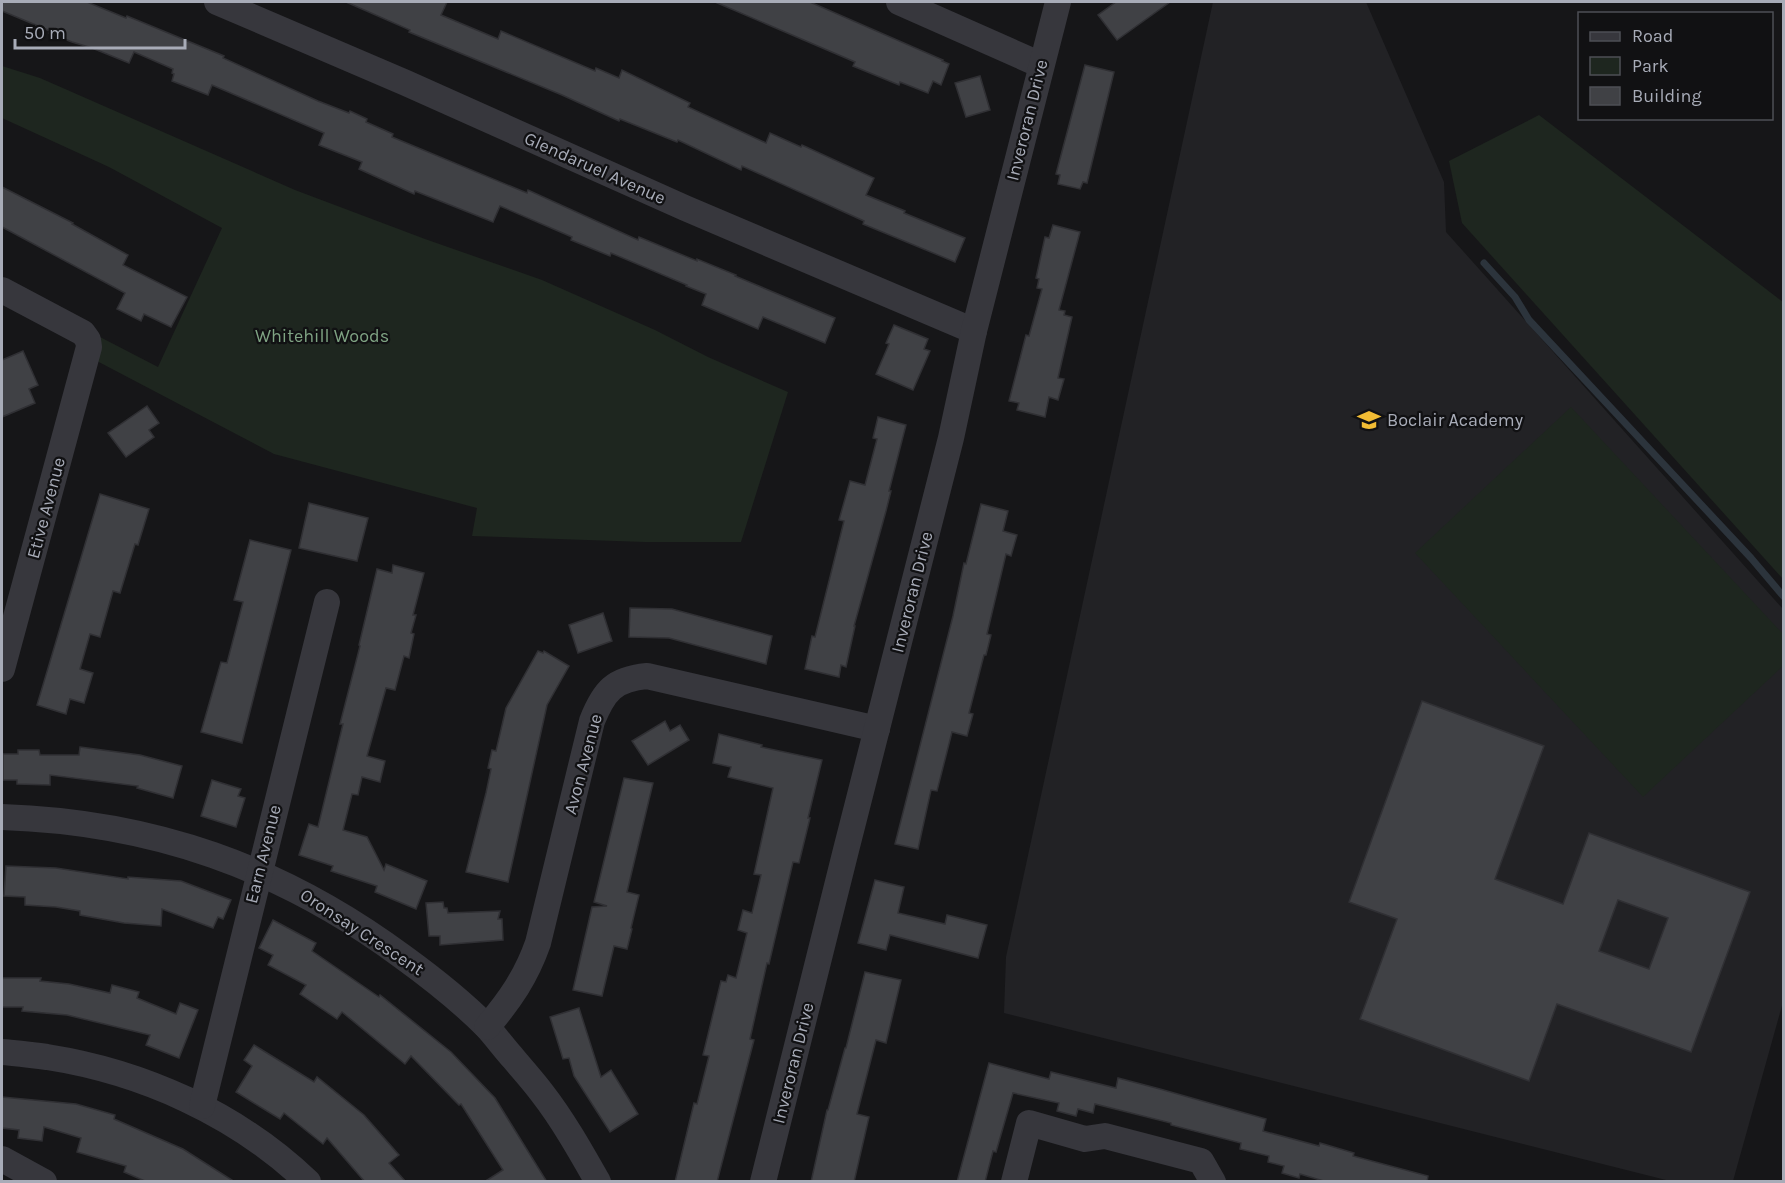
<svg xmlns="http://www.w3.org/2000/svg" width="1785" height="1183" font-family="Karla,sans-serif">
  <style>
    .built { fill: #222225 }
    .green { fill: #1e261f }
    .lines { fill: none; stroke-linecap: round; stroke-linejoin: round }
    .stream { stroke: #2c343c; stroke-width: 7 }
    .building { fill: #404145; stroke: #303034; stroke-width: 1.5; fill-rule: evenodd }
    .minor { stroke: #37373d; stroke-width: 26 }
    .labels { text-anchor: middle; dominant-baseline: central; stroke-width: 4.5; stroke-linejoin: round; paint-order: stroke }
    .street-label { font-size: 18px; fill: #a8acb8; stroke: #111113 }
    .park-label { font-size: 18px; fill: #7fa383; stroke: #111113 }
    .poi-label { font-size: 18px; fill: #a8acb8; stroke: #111113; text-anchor: start }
  </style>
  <rect width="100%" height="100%" fill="#161618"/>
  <!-- built -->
  <path class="built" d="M 1213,2 L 1366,2 L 1444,182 L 1446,232 L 1783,609 L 1783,1002 L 1733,1181 L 1670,1181 L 1004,1013 L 1006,957 Z"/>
  <!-- green -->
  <g class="green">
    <path d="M 2,66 L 40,78 L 295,190 L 425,239 L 542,280 L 655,330 L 708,357 L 788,392 L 741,542 L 645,542 L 472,536 L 477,508 L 274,454 L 95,360 L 100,337 L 158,367 L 222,228 L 109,167 L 2,118 Z"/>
    <path d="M 1539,115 L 1783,302 L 1783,579 L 1462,223 L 1449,161 Z"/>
    <path d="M 1571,407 L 1783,634 L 1783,666 L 1643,797 L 1415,553 Z"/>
  </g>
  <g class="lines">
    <!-- stream -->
    <path class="stream" d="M 1484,263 L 1515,297 L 1529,320 L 1751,558 L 1784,597"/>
  </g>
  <!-- building -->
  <g class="building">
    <path d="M 2,2 L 87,2 L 126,18 L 127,16 L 224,56 L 223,58 L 318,101 L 349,113 L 350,111 L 367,119 L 366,122 L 393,134 L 392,137 L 527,193 L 528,190 L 638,240 L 639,237 L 697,261 L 697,259 L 736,275 L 735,276 L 835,318 L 825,343 L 763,317 L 758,329 L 702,305 L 706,294 L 686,286 L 687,285 L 611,253 L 610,256 L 571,240 L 572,237 L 500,206 L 493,222 L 415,191 L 414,194 L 359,169 L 362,162 L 319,145 L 324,133 L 212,85 L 208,95 L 172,81 L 174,74 L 172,73 L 173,69 L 134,52 L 129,63 L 92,48 L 72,42 L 49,33 L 50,31 L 2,11 Z"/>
    <path d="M 346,2 L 447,2 L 441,15 L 498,39 L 501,31 L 595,71 L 596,68 L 619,78 L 622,70 L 690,103 L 688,107 L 766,143 L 770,133 L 801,147 L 802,145 L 874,178 L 866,195 L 905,211 L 904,213 L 965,238 L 955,262 L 863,224 L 864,221 L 742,166 L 741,170 L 678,140 L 677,142 L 620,119 L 619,121 L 562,95 L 409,32 L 410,30 Z"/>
    <path d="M 715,2 L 810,2 L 943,60 L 942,61 L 949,64 L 941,85 L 933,81 L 928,93 L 900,82 L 899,85 L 853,66 L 855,62 Z"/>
    <path d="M 1116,2 L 1170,2 L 1117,40 L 1098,15 Z"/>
    <path d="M 1085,65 L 1114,72 L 1087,183 L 1083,182 L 1080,189 L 1058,184 L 1060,175 L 1056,174 Z"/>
    <path d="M 980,76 L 990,110 L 966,117 L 955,83 Z"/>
    <path d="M 2,187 L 73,223 L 72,224 L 128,255 L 123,265 L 187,297 L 171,327 L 144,314 L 141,321 L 117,309 L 125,293 L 2,227 Z"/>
    <path d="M 1053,225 L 1080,232 L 1059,310 L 1065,311 L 1064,315 L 1072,317 L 1058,378 L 1064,379 L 1058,400 L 1049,397 L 1045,417 L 1017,410 L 1019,403 L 1009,401 L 1026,335 L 1029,336 L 1042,289 L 1037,288 L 1039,279 L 1036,278 L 1045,237 L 1049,238 Z"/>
    <path d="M 894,325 L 928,339 L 924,349 L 930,351 L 913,390 L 876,374 L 889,344 L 886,343 Z"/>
    <path d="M 23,351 L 38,385 L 29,389 L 35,403 L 2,417 L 2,360 Z"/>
    <path d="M 147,406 L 159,423 L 149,430 L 154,437 L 126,457 L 108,433 Z"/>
    <path d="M 878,417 L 906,425 L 889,491 L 891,491 L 886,511 L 854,626 L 855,626 L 846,667 L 841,665 L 839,677 L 805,669 L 812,636 L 815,637 L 844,521 L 839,520 L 850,481 L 865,485 L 877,439 L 873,438 Z"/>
    <path d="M 100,494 L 149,509 L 138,545 L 135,544 L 120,593 L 113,591 L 100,637 L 90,634 L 80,669 L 93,673 L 84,703 L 70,699 L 66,714 L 37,705 Z"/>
    <path d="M 309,503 L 368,518 L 357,561 L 299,548 Z"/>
    <path d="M 981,504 L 1008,511 L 1003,531 L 1017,535 L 1011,556 L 1006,554 L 987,634 L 991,635 L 986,655 L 984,655 L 969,713 L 973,714 L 967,736 L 952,732 L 937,791 L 931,790 L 918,849 L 895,844 L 953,616 L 964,563 L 966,564 Z"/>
    <path d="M 250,540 L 291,550 L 242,743 L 201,732 L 221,662 L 227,663 L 243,602 L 234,600 Z"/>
    <path d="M 393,565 L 424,573 L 413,615 L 416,615 L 411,633 L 414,634 L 409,658 L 404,656 L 395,690 L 386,688 L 367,756 L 385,761 L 380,782 L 362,777 L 358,795 L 352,794 L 343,830 L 367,837 L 384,870 L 386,864 L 427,881 L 416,909 L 375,892 L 377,886 L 331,871 L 333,866 L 299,855 L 309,824 L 318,827 L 343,724 L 340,724 L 360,646 L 359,645 L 377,569 L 392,573 Z"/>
    <path d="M 630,608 L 672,609 L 772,636 L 766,664 L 669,638 L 629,637 Z"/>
    <path d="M 603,613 L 612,641 L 578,653 L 569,625 Z"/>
    <path d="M 538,651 L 543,653 L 544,651 L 569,666 L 547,705 L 508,882 L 466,872 L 486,793 L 491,769 L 488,768 L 492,750 L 496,751 L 506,708 Z"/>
    <path d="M 1422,701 L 1544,746 L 1495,879 L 1563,904 L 1589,833 L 1750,892 L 1691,1052 L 1557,1004 L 1529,1081 L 1360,1019 L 1397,919 L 1349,902 ZM 1618,900 L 1668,918 L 1649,969 L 1599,951 Z"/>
    <path d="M 665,721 L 670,731 L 680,725 L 689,740 L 648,765 L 632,741 Z"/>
    <path d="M 719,734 L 762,745 L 761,747 L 822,760 L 808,818 L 810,818 L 799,863 L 793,862 L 769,964 L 767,963 L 750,1039 L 754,1040 L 717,1182 L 675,1182 L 694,1103 L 697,1104 L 709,1056 L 703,1055 L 721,981 L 726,982 L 728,975 L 736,978 L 747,933 L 738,930 L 743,910 L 752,913 L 761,875 L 754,874 L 773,788 L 728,777 L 731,767 L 713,763 Z"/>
    <path d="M 80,747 L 140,755 L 182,766 L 173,798 L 137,788 L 138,786 L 50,775 L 50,785 L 17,784 L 17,780 L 3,780 L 3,754 L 18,754 L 18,750 L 39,750 L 40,755 L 79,755 Z"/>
    <path d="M 624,778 L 653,783 L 627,892 L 639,895 L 631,928 L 632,929 L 627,949 L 614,946 L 602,996 L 573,990 L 592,907 L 607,906 L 594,902 Z"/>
    <path d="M 212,780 L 241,789 L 238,796 L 245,798 L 236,827 L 201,816 Z"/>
    <path d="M 6,866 L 56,868 L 128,879 L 128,877 L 181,881 L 231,900 L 223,919 L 218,917 L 213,928 L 162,909 L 161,926 L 124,923 L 80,915 L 80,911 L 56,907 L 25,905 L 25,897 L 4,896 Z"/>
    <path d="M 875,880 L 904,887 L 898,913 L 945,924 L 947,915 L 987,925 L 978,958 L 890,935 L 886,950 L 858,943 Z"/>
    <path d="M 443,902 L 444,908 L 447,908 L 448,913 L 500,911 L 498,919 L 502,919 L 503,940 L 440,945 L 440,936 L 429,936 L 426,903 Z"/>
    <path d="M 273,920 L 316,943 L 312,951 L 379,997 L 380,995 L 451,1052 L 495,1098 L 547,1182 L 484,1182 L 503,1170 L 461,1104 L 459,1105 L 411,1056 L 405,1064 L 342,1012 L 337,1019 L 300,994 L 306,985 L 268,965 L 273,955 L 259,948 Z"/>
    <path d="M 865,972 L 901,980 L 886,1043 L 876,1040 L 857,1114 L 869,1117 L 854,1182 L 811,1182 L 827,1110 L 828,1110 L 845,1048 L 846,1048 Z"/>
    <path d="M 2,978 L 41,978 L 40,981 L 69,984 L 110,993 L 112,985 L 139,992 L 137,998 L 176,1014 L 180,1003 L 198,1010 L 179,1058 L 146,1045 L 150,1035 L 67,1015 L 22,1011 L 23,1007 L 2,1007 Z"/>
    <path d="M 579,1008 L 601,1077 L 611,1070 L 638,1114 L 610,1132 L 574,1076 L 569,1058 L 563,1059 L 550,1017 Z"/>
    <path d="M 254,1045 L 314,1082 L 317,1077 L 364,1115 L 399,1155 L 389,1163 L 406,1182 L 365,1182 L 327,1138 L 323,1144 L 284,1113 L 280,1119 L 236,1092 L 252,1066 L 244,1060 Z"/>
    <path d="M 989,1063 L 1049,1079 L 1051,1072 L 1116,1088 L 1118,1078 L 1160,1089 L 1266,1119 L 1263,1131 L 1319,1146 L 1320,1143 L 1354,1153 L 1353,1156 L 1428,1176 L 1427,1182 L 1327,1182 L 1300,1174 L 1299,1178 L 1282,1173 L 1284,1166 L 1268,1162 L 1269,1156 L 1240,1149 L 1241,1143 L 1171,1125 L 1171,1123 L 1095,1104 L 1093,1113 L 1078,1109 L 1076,1116 L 1057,1111 L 1059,1103 L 1013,1093 L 996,1152 L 993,1151 L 985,1182 L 957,1182 Z"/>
    <path d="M 2,1097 L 76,1104 L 115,1115 L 114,1119 L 183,1149 L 235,1182 L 147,1182 L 124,1172 L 126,1166 L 77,1152 L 81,1138 L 44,1127 L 42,1141 L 18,1138 L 19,1130 L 2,1128 Z"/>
  </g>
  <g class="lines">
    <!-- minor -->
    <g class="minor">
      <path d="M 217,2 L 406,83 L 685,208 L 974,331"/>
      <path d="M 899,2 L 1041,65"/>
      <path d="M 2,290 L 83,333 L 88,340 L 89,347 L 2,669"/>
      <path d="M 2,817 C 153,822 281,867 403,957 C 432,978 461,1001 487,1027 C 496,1037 504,1048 513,1058 C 523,1070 533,1081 542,1093 C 563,1120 581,1152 598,1182"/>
      <path d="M 487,1027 C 510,1000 526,977 538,943 L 592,721 C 604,691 614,679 647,676 L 877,729"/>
      <path d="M 2,1052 C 17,1053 32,1055 47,1057 C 143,1072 237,1114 308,1182"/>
      <path d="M 202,1106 L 327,602"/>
      <path d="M 2,1159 L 44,1182"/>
      <path d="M 763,1182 L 846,850 L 951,438 L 974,331 L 1058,2"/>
      <path d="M 1014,1182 L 1029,1123 L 1085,1139 L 1105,1136 L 1201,1161 L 1213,1182"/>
    </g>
  </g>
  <!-- icons -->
  <defs>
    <g id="school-bare" transform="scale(1.8)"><path d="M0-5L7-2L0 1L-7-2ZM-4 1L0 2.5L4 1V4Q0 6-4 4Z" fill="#f2bc34" stroke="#111113" stroke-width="2.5" paint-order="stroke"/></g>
  </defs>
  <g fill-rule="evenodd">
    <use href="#school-bare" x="1369" y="420"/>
  </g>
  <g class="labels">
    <!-- street labels -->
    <g class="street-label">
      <text transform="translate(1027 120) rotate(-76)">Inveroran Drive</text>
      <text transform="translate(595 168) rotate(24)">Glendaruel Avenue</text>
      <text transform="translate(46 508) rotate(-75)">Etive Avenue</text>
      <text transform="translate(912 592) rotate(-76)">Inveroran Drive</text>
      <text transform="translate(583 764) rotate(-75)">Avon Avenue</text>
      <text transform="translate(263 854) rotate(-76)">Earn Avenue</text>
      <text transform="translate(362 932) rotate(33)">Oronsay Crescent</text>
      <text transform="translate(793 1063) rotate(-76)">Inveroran Drive</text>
    </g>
    <!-- park labels -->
    <g class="park-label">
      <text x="322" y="336">Whitehill Woods</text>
    </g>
    <!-- poi labels -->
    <g class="poi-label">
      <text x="1387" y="420">Boclair Academy</text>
    </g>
  </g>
  <!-- border -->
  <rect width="1785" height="1183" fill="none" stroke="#a8acb8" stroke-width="6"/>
  <!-- legend -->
  <rect x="1578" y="12" width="195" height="108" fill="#111113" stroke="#4d4f55" stroke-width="1.5"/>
  <rect x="1590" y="32" width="30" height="9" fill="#37373d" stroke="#4d4f55" stroke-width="1.5"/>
  <text x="1632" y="42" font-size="18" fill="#a8acb8">Road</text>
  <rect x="1590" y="57" width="30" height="18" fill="#1e261f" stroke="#4d4f55" stroke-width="1.5"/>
  <text x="1632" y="72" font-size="18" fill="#a8acb8">Park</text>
  <rect x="1590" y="87" width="30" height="18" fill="#404145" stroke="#4d4f55" stroke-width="1.5"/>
  <text x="1632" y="102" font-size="18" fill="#a8acb8">Building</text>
  <!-- scale -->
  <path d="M15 39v9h170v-9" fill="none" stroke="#a8acb8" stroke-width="3"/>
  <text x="24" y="39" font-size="18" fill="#a8acb8" stroke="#111113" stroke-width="4.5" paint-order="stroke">50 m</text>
</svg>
